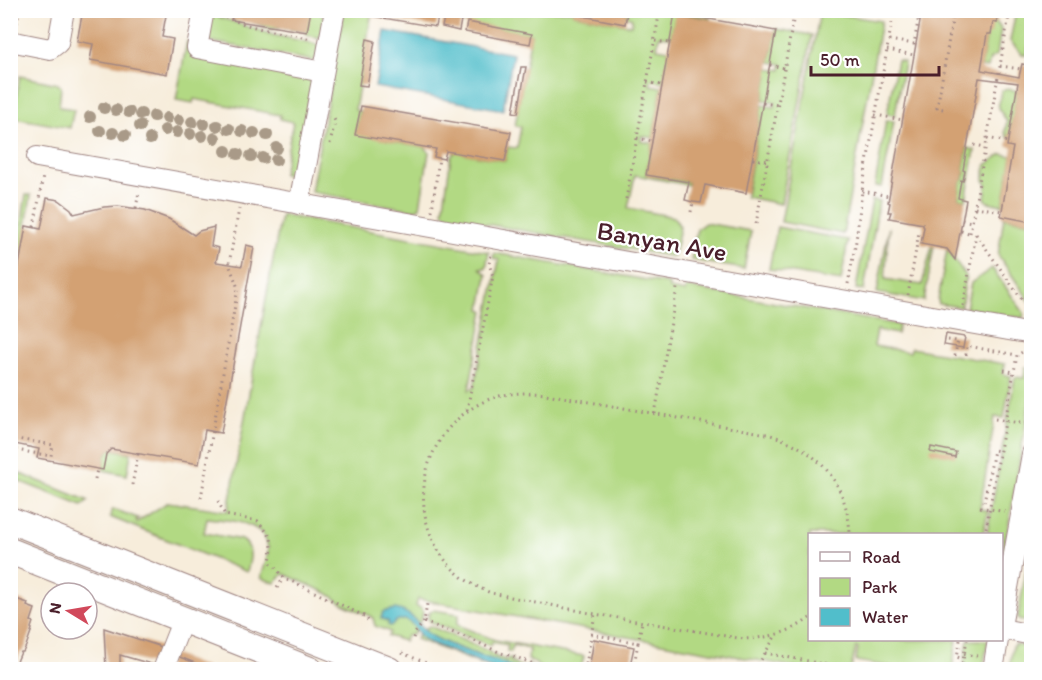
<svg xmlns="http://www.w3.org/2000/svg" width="1042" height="680" font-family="Itim,sans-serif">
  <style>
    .green { fill: #b2d983; stroke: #7e7c57; stroke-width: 1.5 }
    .water { fill: #51becb; stroke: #4e6e7b; stroke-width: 1.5 }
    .building { fill: #d3a173 }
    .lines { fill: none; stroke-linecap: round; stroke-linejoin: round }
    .minor-casing { stroke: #a08683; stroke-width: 22 }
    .major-casing { stroke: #a08683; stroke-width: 28 }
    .path { stroke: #a08683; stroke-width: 3; stroke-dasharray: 1.5 4.5; stroke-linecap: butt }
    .minor { stroke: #fff; stroke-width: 20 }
    .major { stroke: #fff; stroke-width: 26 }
    .tree { fill: #a99a88 }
    .labels { text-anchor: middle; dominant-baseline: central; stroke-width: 4.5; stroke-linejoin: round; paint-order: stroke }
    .street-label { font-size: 26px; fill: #4a1f2b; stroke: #fff }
  </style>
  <rect width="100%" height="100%" fill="#fff"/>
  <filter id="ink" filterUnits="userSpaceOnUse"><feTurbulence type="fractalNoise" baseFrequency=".0167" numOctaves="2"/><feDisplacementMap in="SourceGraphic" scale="12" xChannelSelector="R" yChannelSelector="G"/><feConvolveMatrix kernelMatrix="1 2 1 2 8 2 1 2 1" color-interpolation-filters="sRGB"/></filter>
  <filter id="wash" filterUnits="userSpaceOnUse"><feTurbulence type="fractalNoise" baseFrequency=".008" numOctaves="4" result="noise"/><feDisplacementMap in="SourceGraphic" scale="24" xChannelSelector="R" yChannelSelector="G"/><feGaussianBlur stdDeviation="1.35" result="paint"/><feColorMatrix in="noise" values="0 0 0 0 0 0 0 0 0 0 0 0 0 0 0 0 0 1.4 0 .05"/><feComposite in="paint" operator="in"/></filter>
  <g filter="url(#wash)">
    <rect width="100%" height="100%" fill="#f7eddb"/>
    <!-- green -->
    <g class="green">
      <path d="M 348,10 L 372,11 L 355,110 L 360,111 L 356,134 L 425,147 L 429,152 L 420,207 L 414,210 L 311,192 L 344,11 Z"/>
      <path d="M 218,11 L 321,11 L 324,19 L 320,38 L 306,35 L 306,32 L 279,28 L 278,29 L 271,29 Z"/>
      <path d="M 401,11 L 573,11 L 573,14 L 631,25 L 632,18 L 626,16 L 627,13 L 616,11 L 674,11 L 710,17 L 710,19 L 676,13 L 671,37 L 659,36 L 657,48 L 669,50 L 663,82 L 651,80 L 650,85 L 662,87 L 653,138 L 641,136 L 641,141 L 652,143 L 646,175 L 689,182 L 688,185 L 635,175 L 628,208 L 674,217 L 680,227 L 674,257 L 451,218 L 443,212 L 451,156 L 456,152 L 505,161 L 508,147 L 517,148 L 521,127 L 515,126 L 531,34 L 461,22 L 461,20 L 444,17 L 444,19 Z"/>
      <path d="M 820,11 L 881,21 L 843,234 L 781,222 Z"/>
      <path d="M 1016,11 L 1031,11 L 1031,46 L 1029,46 L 1027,55 L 1022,54 L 1010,41 Z"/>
      <path d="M 210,14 L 273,35 L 313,43 L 319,45 L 316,59 L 314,61 L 208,41 L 206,36 Z"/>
      <path d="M 993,22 L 997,23 L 1001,29 L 997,55 L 990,59 L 988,68 L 981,67 L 987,34 Z"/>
      <path d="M 776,29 L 812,35 L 781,204 L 746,197 L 762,105 L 774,107 L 776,102 L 763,100 L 769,68 L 781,70 L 782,64 L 770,62 Z"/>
      <path d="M 187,41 L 311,79 L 312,83 L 294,186 L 290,188 L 286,187 L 288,175 L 283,174 L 293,122 L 280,119 L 280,115 L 194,99 L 193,103 L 176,100 Z"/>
      <path d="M 897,60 L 904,62 L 895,115 L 887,114 Z"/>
      <path d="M 20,76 L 58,84 L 61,87 L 59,107 L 74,109 L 70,128 L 15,118 L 12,132 L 16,133 L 15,136 L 11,135 L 11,125 Z"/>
      <path d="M 1008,89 L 1017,91 L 1009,137 L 1007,137 L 1005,132 L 1007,121 L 998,108 L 1001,91 Z"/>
      <path d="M 886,120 L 894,121 L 882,187 L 875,186 Z"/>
      <path d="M 967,148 L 975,150 L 966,200 L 958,198 L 961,180 L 964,180 L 965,171 L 963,170 Z"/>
      <path d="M 1002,154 L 1012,156 L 1003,205 L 988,202 L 985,198 L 987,184 L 984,180 L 986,165 Z"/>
      <path d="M 26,195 L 31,195 L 11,318 L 11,287 Z"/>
      <path d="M 872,200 L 879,201 L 864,290 L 856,289 Z"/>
      <path d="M 281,215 L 489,252 L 486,268 L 480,268 L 487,275 L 481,309 L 484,310 L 469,390 L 474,388 L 499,260 L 493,258 L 494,253 L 669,284 L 669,289 L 685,292 L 686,287 L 899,325 L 897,334 L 877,330 L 874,346 L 910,352 L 911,348 L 1005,364 L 1003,374 L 1011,376 L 1004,418 L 995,417 L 980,509 L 988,511 L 983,534 L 810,534 L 810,640 L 957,640 L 952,669 L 904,669 L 856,661 L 858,648 L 856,647 L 851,669 L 806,669 L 418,599 L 416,606 L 421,608 L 423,611 L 422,617 L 413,634 L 407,636 L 404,641 L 388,636 L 390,632 L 375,626 L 373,618 L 368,615 L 345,605 L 327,593 L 284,574 L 277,580 L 275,583 L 261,578 C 263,569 268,559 268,550 C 267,520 229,521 207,518 L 204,533 L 242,540 C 254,547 250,561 247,572 L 110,517 L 113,509 L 138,518 L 136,520 L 137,522 L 168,502 L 228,511 Z"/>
      <path d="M 1004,217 L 1031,222 L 1031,303 L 998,255 Z"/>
      <path d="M 705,223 L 751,231 L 744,269 L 691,260 L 697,229 Z"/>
      <path d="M 777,227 L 848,240 L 841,281 L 769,269 Z"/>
      <path d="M 889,227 L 885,279 L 922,285 L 932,246 L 934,246 L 924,301 L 877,293 Z"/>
      <path d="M 947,249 L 966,276 L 961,307 L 939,304 L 938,301 Z"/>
      <path d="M 992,268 L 1024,313 L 1023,318 L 966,308 L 971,283 Z"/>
      <path d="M 1025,367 L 1031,368 L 1031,393 L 1002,564 L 1002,534 L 987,534 L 1015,377 L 1024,378 Z"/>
      <path d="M 111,449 L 131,453 L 127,475 L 103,470 L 106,454 Z"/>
      <path d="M 11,470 L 89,501 L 82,506 L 11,478 Z"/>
      <path d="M 1031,540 L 1031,622 L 1020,620 L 1018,617 Z"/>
      <path d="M 433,610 L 459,614 L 457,625 L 495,640 L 584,656 L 581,669 L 541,669 L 535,663 L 528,660 L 529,649 L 513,645 L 511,652 L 507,651 L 508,645 L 492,642 L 491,646 L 431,622 C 426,618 428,613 433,610 Z"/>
      <path d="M 430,626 L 490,652 L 490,654 L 495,655 L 495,657 L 507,660 L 508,658 L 512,659 L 511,662 L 515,663 L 517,665 L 524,667 L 524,669 L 527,669 L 528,665 L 532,666 L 535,669 L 494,669 L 416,639 C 419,632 422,628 430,626 Z"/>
      <path d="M 968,640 L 988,640 L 983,669 L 963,669 Z"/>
      <path d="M 1015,644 L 1031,647 L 1031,669 L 1009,669 L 1013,646 Z"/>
    </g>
    <!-- water -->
    <g class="water">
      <path d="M 385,31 L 513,54 L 503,110 L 375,87 Z"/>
      <path d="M 395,609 C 418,614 416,627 432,636 C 448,645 464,650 481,656 C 494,660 504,662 516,669 L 497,669 L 431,643 L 423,639 L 411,623 L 406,620 L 398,620 L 390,626 L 388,625 L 389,622 L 381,618 L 383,612 Z"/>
    </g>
    <g id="blocks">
      <!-- building -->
      <g class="building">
        <path d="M 83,10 L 167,10 L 162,37 L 173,39 L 167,74 L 90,60 L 93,44 L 77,41 Z"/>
        <path d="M 233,10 L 311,10 L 307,32 L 231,20 Z"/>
        <path d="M 372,10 L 401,10 L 438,17 L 436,27 L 371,16 Z"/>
        <path d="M 573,10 L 616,10 L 627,13 L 625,24 L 572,14 Z"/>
        <path d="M 922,10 L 999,10 L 997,23 L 993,22 L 991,34 L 987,34 L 981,70 L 1019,77 L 1022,64 L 1027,65 L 1030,49 L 1032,49 L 1032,222 L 1001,216 L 1013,147 L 1007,146 L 1018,83 L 979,78 L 963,170 L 965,171 L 963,181 L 961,180 L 958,198 L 966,200 L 955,260 L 947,249 L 921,244 L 924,227 L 923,226 L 923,224 L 889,218 L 891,212 L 888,212 L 890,203 L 888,202 Z"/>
        <path d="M 675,13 L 776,31 L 746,193 L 705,185 L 701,203 L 693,202 L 685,200 L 689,182 L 646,175 Z"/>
        <path d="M 444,17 L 461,20 L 459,31 L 442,27 Z"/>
        <path d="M 467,22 L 532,34 L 530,44 L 465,32 Z"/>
        <path d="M 367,39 L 375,41 L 367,86 L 359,85 Z"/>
        <path d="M 521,67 L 526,67 L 518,113 L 513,112 Z"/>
        <path d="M 361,106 L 511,132 L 505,161 L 446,151 L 444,159 L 434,157 L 436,149 L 355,135 Z"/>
        <path d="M 47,198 L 59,200 L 71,209 L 74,214 L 104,207 L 118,206 L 145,210 L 169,219 L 194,235 L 199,231 L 214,227 L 211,246 L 219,248 L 216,262 L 242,266 L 246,245 L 254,247 L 221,433 L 205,430 L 199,464 L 111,449 L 106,454 L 103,470 L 37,458 L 39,449 L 10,443 L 10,300 L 16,282 L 26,226 L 41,229 Z"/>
        <path d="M 946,334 L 965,337 L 963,348 L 944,345 Z"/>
        <path d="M 931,447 L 956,452 L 955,457 L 930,452 Z"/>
        <path d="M 10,597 L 28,603 L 27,606 L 35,609 L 31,621 L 33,622 L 31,628 L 32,629 L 26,646 L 23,652 L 21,652 L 16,664 L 10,662 Z"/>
        <path d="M 104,628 L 165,648 L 158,666 L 120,655 L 120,670 L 106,670 Z"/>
        <path d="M 594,639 L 634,647 L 629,670 L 589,670 Z"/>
        <path d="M 172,654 L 213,670 L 166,670 Z"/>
      </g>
    </g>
  </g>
  <g filter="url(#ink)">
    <use href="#blocks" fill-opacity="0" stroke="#a08683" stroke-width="1.5"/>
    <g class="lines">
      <!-- minor casing -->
      <g class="minor-casing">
        <g id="minor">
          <path d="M 204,10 L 197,48 L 323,72"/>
          <path d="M 10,41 L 50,49 L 58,43 L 64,10"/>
          <path d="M 37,157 L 1032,334"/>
          <path d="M 299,204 L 335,10"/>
          <path d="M 1002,621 L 1032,454"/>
          <path d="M 1002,629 L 1032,635"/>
          <path d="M 163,670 L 183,619"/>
          <path d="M 993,670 L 998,640"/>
        </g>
      </g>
      <!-- major casing -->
      <g class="major-casing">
        <g id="major">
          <path d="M 10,520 L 389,670"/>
          <path d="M 10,551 L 310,670"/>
        </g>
      </g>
      <!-- path -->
      <g class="path">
        <path d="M 885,10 L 894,12"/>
        <path d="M 220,14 C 248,29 281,32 311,39"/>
        <path d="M 17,23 L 19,10"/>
        <path d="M 889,40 L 914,44 L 920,10"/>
        <path d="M 655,41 L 670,43"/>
        <path d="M 887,50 L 914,55"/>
        <path d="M 770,65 L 785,68"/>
        <path d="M 1000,66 L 1021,69"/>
        <path d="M 647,82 L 662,85"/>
        <path d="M 763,103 L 778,105"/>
        <path d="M 943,109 L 937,108 L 954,10"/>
        <path d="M 875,115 L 903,120"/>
        <path d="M 637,138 L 652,141"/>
        <path d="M 987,138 L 1008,142"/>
        <path d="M 330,144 L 335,121 L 334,119"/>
        <path d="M 974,145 L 985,147"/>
        <path d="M 753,159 L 768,161"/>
        <path d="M 862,191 L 889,196"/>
        <path d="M 626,199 L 660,10"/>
        <path d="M 975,207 L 1002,211"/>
        <path d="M 136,208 L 139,192"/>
        <path d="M 432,211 L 439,158"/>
        <path d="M 691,212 L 693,202"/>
        <path d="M 962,220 L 972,222"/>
        <path d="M 756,224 L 795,10"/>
        <path d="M 34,227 L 43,176"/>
        <path d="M 961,231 L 969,233"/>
        <path d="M 970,233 L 1010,10"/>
        <path d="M 976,234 L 1027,307 L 1032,308"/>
        <path d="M 848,284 L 856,241 L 862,191 L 894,10"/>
        <path d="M 908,295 L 919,232"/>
        <path d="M 963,306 L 976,234"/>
        <path d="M 948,340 L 957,341"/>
        <path d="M 966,355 L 967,346 L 1017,355"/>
        <path d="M 955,356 L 958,339"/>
        <path d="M 1004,370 L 1014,372"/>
        <path d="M 467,410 L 493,276 L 489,264 L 491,255"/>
        <path d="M 655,414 L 677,288"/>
        <path d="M 995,419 L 1032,425"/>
        <path d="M 10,449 L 51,456 L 53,445 L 17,439"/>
        <path d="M 95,479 L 97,469"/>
        <path d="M 132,485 L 138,454"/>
        <path d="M 201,498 L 238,288 L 229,264 L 239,209"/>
        <path d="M 218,501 L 225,515 L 258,521 L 271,537 L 272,549 L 270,561 L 285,580 L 291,581 L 325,597 L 366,617 L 370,624"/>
        <path d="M 984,502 L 994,450 L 999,451"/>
        <path d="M 980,507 L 1005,512"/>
        <path d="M 985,534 L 1017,355 L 1024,351"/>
        <path d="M 277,588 L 281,582 L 285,580"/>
        <path d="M 810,618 C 790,633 768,638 744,639 L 595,614 L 491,593 C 481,589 472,584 463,578 C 402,530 414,435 483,402 C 503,392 524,392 546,394 L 767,434 C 817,448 847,481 850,534"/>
        <path d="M 424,622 L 468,638 L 501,653 L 513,656 L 534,664 L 538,670"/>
        <path d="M 591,634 L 638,643 L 633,670"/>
        <path d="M 413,638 L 415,633 L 424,622 L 427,604"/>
        <path d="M 960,640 L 957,657 L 963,659"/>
        <path d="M 638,643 L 642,622"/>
        <path d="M 402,653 L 443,670"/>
        <path d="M 765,653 L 855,670"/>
        <path d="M 964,654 L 977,656"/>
        <path d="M 585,670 L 595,614"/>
        <path d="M 755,670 L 776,635"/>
        <path d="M 961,670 L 967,640"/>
      </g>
      <!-- minor -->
      <use href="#minor" class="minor"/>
      <!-- major -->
      <use href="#major" class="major"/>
    </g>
    <!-- trees -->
    <g class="tree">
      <circle cx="104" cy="108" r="6"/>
      <circle cx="116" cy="110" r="6"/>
      <circle cx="129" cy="112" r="6"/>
      <circle cx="141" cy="114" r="6"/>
      <circle cx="154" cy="116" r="6"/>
      <circle cx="90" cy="117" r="6"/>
      <circle cx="167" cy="118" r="6"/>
      <circle cx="179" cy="120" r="6"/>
      <circle cx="192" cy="122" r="6"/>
      <circle cx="204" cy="124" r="6"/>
      <circle cx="140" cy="126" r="6"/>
      <circle cx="217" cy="126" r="6"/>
      <circle cx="229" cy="129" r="6"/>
      <circle cx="165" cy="130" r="6"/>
      <circle cx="100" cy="131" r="6"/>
      <circle cx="242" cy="131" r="6"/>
      <circle cx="177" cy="132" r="6"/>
      <circle cx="113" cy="133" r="6"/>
      <circle cx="254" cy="133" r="6"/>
      <circle cx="190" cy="134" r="6"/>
      <circle cx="125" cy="135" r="6"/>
      <circle cx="267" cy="135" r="6"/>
      <circle cx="202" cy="136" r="6"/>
      <circle cx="215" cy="138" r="6"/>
      <circle cx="150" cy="139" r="6"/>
      <circle cx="277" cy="148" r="6"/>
      <circle cx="226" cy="151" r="6"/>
      <circle cx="238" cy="154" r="6"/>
      <circle cx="251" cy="156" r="6"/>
      <circle cx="263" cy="158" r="6"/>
      <circle cx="276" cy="160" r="6"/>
    </g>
  </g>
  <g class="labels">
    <!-- street labels -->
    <g class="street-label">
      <text transform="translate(662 241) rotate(10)">Banyan Ave</text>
    </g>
  </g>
  <!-- margin -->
  <rect width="1042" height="680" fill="none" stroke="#fff" stroke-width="36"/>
  <!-- legend -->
  <rect x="808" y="533" width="195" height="108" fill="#ffffff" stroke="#b7a5aa" stroke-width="1.5"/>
  <rect x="820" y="552" width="30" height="9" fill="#ffffff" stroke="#b7a5aa" stroke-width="1.5"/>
  <text x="862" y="563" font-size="18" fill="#4a1f2b">Road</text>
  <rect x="820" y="578" width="30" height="18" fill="#b2d983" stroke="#b7a5aa" stroke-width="1.5"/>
  <text x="862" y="593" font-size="18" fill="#4a1f2b">Park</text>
  <rect x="820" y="608" width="30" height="18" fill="#51becb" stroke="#b7a5aa" stroke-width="1.5"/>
  <text x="862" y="623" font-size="18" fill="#4a1f2b">Water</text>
  <!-- north arrow -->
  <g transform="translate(69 611) rotate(281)"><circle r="28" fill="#ffffff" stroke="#b7a5aa" stroke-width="1.5"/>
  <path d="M0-4.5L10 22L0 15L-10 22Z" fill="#d1495b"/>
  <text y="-9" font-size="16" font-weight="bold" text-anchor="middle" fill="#4a1f2b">N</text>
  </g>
  <!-- scale -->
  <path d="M811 66v9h128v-9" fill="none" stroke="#4a1f2b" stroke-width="3"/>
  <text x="820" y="66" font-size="18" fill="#4a1f2b" stroke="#ffffff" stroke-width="4.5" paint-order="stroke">50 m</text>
</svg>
